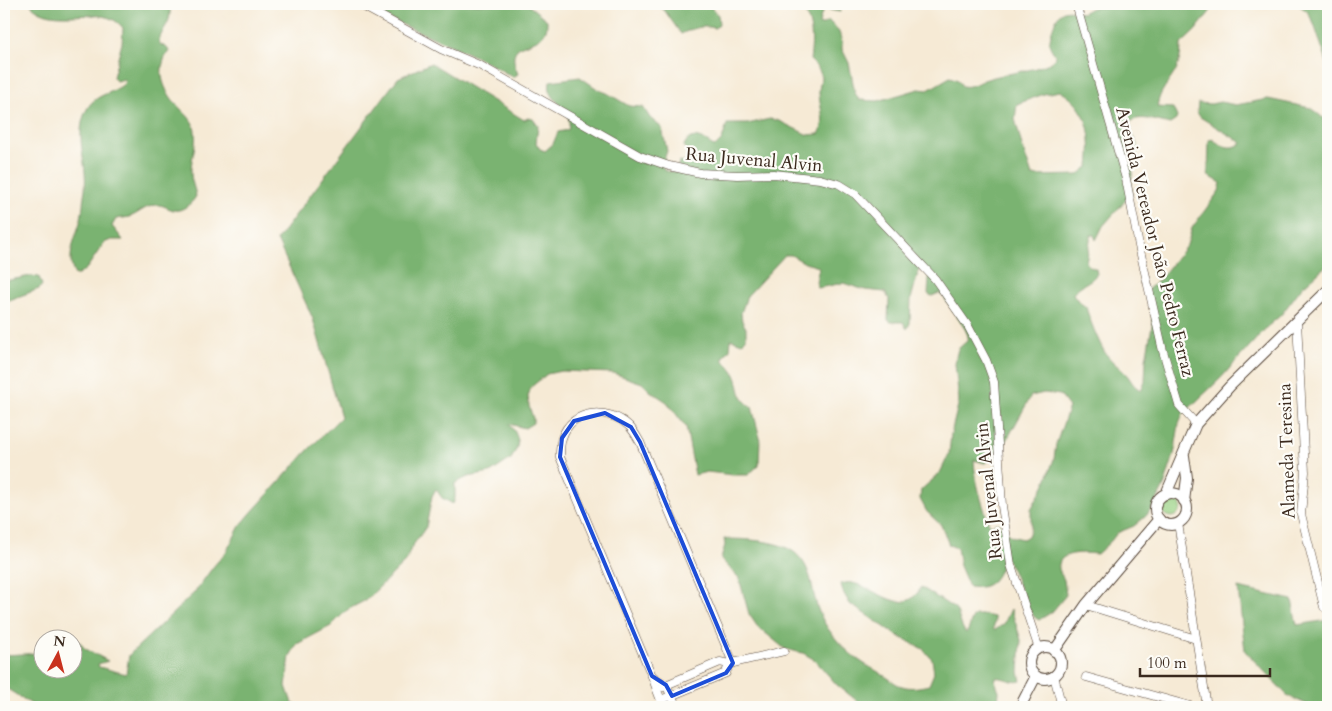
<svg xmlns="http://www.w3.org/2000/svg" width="1332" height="711" font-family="Cardo,serif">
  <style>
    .green { fill: #98d183; stroke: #6a7e50 }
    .forest { fill: #7ab371; stroke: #5a6e48; fill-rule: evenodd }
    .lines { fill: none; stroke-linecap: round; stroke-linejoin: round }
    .street-casing { stroke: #574739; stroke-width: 9 }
    .secondary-casing { stroke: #574739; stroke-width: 12 }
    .street { stroke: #fff; stroke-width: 8 }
    .secondary { stroke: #fff; stroke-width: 10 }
    .marked { fill: none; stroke: #1d4ed8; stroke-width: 4; stroke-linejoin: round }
    .labels { text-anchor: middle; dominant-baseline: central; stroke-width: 4.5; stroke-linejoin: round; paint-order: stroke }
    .street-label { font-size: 18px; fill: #3b2a1e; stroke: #fdfcf7 }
  </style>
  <rect width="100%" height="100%" fill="#fdfcf7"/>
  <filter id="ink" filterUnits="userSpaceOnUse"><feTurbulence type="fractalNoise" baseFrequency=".02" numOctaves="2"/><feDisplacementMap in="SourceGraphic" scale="10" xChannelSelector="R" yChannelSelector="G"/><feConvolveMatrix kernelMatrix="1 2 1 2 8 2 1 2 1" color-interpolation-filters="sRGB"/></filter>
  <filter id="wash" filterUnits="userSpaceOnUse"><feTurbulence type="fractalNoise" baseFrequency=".0096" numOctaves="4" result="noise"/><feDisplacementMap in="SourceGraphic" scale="20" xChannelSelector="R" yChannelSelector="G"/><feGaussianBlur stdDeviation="1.12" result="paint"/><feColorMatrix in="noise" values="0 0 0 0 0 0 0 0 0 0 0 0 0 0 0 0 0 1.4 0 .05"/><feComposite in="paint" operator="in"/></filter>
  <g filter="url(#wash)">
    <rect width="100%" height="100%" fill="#f6ead5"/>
    <!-- green -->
    <circle class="green" cx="1171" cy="507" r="10"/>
    <!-- forest -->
    <g class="forest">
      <path d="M 30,4 L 170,4 C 171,25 166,22 159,40 L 160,44 L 167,48 L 169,51 C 155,70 163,90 178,106 C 183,112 190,117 193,124 C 200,141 190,158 191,173 C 191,181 195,189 196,196 C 194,201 185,209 179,210 C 171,212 165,204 156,205 C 144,207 141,212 132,216 C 127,218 121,218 116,219 L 112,226 L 123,240 L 111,240 L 104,243 L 87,268 L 78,275 L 75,275 C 65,258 76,237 81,219 C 83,210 83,199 85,189 C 88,162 73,134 87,109 C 95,94 112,94 124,84 L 125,79 L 116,81 L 113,77 L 122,43 L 123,28 C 102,0 55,31 30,4 Z"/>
      <path d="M 357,4 L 527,4 L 547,20 C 547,24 547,29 545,32 C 536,50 502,37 518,74 L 513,77 C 464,47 408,29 357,4 Z"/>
      <path d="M 657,4 L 708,4 L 718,15 L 719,24 L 715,28 C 702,25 694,28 681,34 L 665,11 Z"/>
      <path d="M 798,4 L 839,4 L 841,8 L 840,12 L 824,9 L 821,15 L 819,24 L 821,25 L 829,21 L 839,32 L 842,42 L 842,49 L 849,63 L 855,93 L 859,100 L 878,101 L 919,89 L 928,90 L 950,77 L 958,80 L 962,86 C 970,88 977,83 984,80 C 1004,73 1029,72 1047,64 C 1051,63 1054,60 1056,57 C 1054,53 1051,49 1050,46 C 1048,39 1056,15 1062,12 C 1068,8 1076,12 1082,13 L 1091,8 L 1118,6 L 1121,4 L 1216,4 L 1195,31 L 1181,44 C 1181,52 1180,60 1177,68 C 1170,83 1159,90 1157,107 L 1173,108 L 1177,117 L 1176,120 L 1170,124 C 1159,122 1140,114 1130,122 L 1132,135 L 1138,146 L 1131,181 L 1132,193 L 1103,226 L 1096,240 L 1094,235 L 1091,235 L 1086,262 L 1088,265 L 1096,269 L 1097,274 C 1090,283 1078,285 1073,294 L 1079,302 L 1086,307 C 1088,316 1100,346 1106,354 C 1111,361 1119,367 1125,373 C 1132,380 1132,386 1141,390 L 1145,381 L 1146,359 L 1152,326 L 1152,310 L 1147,290 L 1158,281 L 1187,245 L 1192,228 L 1219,191 L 1221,183 L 1209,176 L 1208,173 L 1209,140 L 1212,139 C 1222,146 1231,151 1242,143 L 1200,117 L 1197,112 L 1198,103 L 1211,104 L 1220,102 L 1236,105 L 1268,99 L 1311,108 L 1323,118 L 1327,116 L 1328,99 L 1328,264 L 1302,287 L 1281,315 L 1267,327 L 1220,379 L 1183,414 L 1179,424 L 1174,455 L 1164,486 L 1155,504 L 1146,516 L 1134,526 L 1117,533 L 1111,541 L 1097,554 C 1086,553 1056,550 1059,569 C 1059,573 1063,576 1064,580 C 1065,585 1065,590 1066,595 L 1052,612 L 1039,620 C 1024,614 1018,573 1006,559 L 1003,561 C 997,579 990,590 969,587 L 960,566 L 957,548 L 949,545 L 941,525 L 927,512 L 920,499 L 921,490 L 940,473 L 949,454 L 951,434 L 959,401 L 955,364 L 956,357 L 958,349 L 967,341 L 968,336 L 965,329 L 943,296 L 939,293 L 932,296 L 928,294 L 929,278 L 925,267 L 922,266 L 919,269 L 911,299 L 910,323 L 907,329 L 903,322 L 891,322 L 888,320 L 889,299 L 885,292 L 865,290 L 843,283 L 818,288 L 816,282 L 819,267 L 805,263 L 791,255 L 785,255 L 747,296 L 741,313 L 742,321 L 746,328 L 746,339 L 742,343 L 731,339 L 730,349 L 723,358 C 725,364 729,366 733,371 C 742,385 735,396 752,407 L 760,438 L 759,465 L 748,475 L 733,475 L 707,472 L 695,475 L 686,427 L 667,402 L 650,391 L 642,383 L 613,373 L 561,371 L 547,374 L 531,387 L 528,396 L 529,406 L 533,418 L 533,423 L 525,428 L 509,424 L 515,432 L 518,440 L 517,448 L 511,459 L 490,473 L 468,477 L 455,483 L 455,498 L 453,504 L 442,498 L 436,489 L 432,496 L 426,527 L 411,548 L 406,561 L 366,600 L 347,610 L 331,626 L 297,644 L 290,656 L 286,686 L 292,703 L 300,707 L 260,707 L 245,702 L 236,707 L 36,707 L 4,687 L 4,655 L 42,653 L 42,668 L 72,668 L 73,644 L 80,642 L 84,648 L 108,661 L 98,664 L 99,667 L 126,674 L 129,655 L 195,592 L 213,567 L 226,552 L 240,526 L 251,513 L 309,449 L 341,417 L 313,319 L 277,240 L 398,78 L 431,63 L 524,120 L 528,118 L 533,119 L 538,126 L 536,143 L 540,149 L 545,151 L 553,144 L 558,132 L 568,130 C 575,107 545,102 550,81 L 580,77 L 599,90 L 607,93 L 629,106 L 643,107 L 650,118 L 662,128 L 667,151 L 662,166 L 665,171 L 681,173 L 678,166 L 679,161 L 691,163 L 684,146 C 690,130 705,140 715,147 L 722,140 L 727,124 L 747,124 L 770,119 L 779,121 L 808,135 L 819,134 C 827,121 819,106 819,92 C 819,87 821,81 821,76 C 820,69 815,65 810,60 C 813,39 813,20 798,4 ZM 1060,91 C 1089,108 1093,135 1089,166 L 1078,175 L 1032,176 L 1022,146 L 1015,119 L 1017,104 L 1044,94 ZM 1044,393 L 1060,395 L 1069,407 L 1056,444 L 1054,459 L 1045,484 L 1031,509 L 1031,528 L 1028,536 L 1023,539 L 1011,536 L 998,523 L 991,525 L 989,524 C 982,503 975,482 974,460 L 985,463 L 1002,454 L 1004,445 L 1031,396 Z"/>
      <path d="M 1297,4 L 1328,4 L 1328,71 L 1328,65 L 1314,24 L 1307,11 Z"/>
      <path d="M 31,276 L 39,277 L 42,285 L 39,289 L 4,302 L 4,281 Z"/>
      <path d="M 724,539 C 744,539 778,540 794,552 C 815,569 810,592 820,614 C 828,633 846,652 863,663 C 869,667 876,670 883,675 C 889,678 896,685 902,686 C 911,689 920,687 929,685 L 934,673 L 932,659 L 923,649 L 898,636 L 850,604 L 843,592 L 841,584 C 845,583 849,582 852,583 C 876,587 904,620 921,587 L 955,609 C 960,616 960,626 966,633 C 971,628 969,621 975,615 L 985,615 L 994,617 L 995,621 L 993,629 L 995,630 L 1004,624 L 1011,609 L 1021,640 L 1019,672 L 1021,681 C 1012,684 1004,676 994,678 L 999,691 L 998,703 L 1000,707 L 865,707 L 837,685 L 815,660 L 803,653 L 785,649 L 757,626 L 749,614 L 739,578 L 721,559 L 725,545 Z"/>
      <path d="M 1238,588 L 1292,600 L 1297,625 L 1328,620 L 1328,707 L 1313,707 L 1288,696 L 1245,651 Z"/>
    </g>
  </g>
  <g filter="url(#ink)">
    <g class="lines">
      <!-- street casing -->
      <g class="street-casing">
        <g id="street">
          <path d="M 359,4 L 441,49 L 481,66 L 640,156 L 669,166 L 700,173 L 737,175 L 774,174 L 820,179 L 839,184 L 855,194 L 935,279 L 968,326 L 986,360 L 994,382 L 1002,506 L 1011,565 L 1039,649"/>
          <path d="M 1076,4 L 1126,179 L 1139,246 L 1163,351 L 1179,405 L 1196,424"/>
          <path d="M 1297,322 L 1305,472 L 1301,514 L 1324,607"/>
          <path d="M 1178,523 L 1207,707"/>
          <path d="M 1086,605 L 1196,639"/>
          <path d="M 733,663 L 784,651"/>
          <path d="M 652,676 L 666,685 L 720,662 L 729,664"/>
          <path d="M 1054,676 L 1062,707"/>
          <path d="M 1086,677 L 1194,707"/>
          <path d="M 663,687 L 666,685 L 677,707"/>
          <path d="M 661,700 L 726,673 L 729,664 L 733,663 L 640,442 C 637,437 634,431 629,426 C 609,407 572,408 562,438 C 560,444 560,451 560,457 L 652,676 C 656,687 659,697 664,707"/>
        </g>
      </g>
      <!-- secondary casing -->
      <g class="secondary-casing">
        <g id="secondary">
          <path d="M 1184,456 L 1187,478 L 1184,501"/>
          <circle cx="1171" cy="509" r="16"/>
          <path d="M 1166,494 L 1196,424 L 1230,386 L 1328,290"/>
          <circle cx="1045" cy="663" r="16"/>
          <path d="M 1054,651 L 1086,605 L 1159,519"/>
          <path d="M 1020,707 L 1036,676"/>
        </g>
      </g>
      <!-- street -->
      <use href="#street" class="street"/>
      <!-- secondary -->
      <use href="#secondary" class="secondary"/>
    </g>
  </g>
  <!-- marked area -->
  <path class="marked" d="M 605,413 L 631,427 L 640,442 L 733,663 L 726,673 L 672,696 L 666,685 L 652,676 L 560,457 L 562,438 L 574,421 Z"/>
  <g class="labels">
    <!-- street labels -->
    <g class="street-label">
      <text transform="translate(754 160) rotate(5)">Rua Juvenal Alvin</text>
      <text transform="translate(1155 242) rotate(76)">Avenida Vereador João Pedro Ferraz</text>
      <text transform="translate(1287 451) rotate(-92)">Alameda Teresina</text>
      <text transform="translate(989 491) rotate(-96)">Rua Juvenal Alvin</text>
    </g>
  </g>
  <!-- margin -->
  <rect width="1332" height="711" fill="none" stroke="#fdfcf7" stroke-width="20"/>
  <!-- north arrow -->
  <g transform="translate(58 654) rotate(7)"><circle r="24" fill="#fdfcf7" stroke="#afa8a0"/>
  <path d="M0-4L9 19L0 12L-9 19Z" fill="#c8321e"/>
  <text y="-8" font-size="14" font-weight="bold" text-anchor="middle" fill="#3b2a1e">N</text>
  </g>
  <!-- scale -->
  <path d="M1140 668v8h130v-8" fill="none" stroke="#3b2a1e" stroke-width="2.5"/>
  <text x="1147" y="668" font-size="15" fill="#3b2a1e" stroke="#fdfcf7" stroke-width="4" paint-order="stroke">100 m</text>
</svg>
